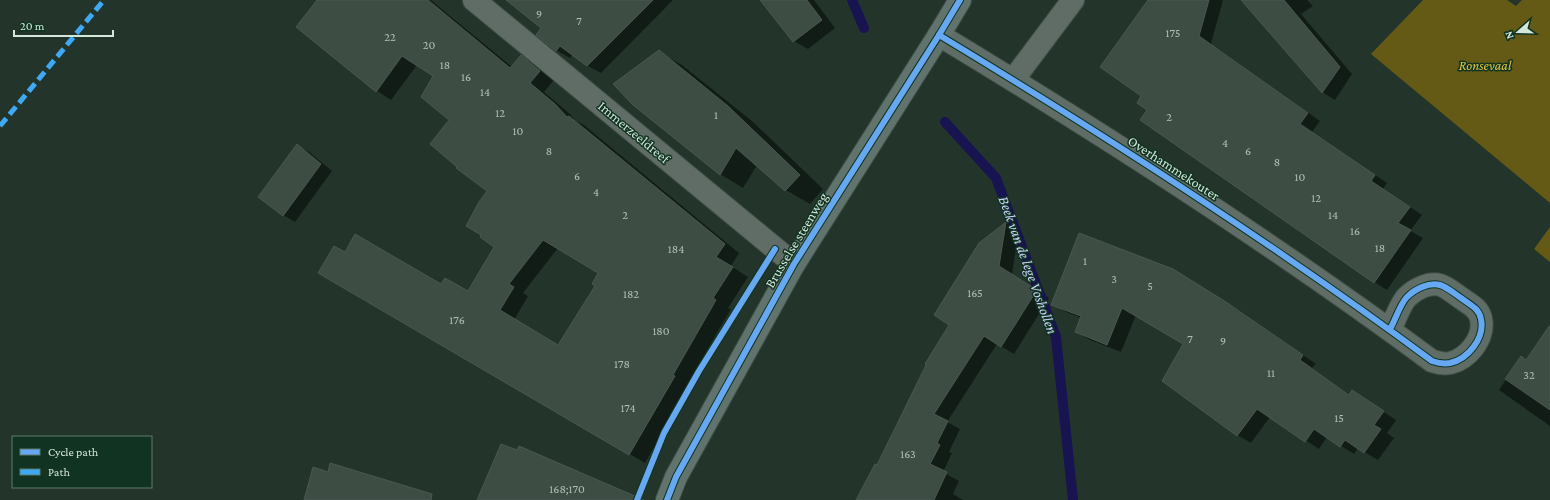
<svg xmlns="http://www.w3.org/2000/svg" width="1550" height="500" font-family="'Crimson Pro',serif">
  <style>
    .forest { fill: #655a15 }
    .shadow { fill: #0007; fill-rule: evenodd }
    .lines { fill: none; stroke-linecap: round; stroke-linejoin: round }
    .stream { stroke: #181351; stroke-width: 10 }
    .building { fill: #3e4d44; stroke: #495850; fill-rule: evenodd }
    .minor-casing { stroke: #405047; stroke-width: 24 }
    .primary-casing { stroke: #405047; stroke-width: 24 }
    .minor { stroke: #5f6d66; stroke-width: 22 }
    .primary { stroke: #60736d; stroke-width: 22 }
    .quiet { stroke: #3fa9f5; stroke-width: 5; stroke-dasharray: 10 5; stroke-linecap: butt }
    .cycleway-casing { stroke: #113321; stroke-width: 8 }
    .cycleway { stroke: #66a8f1; stroke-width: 6 }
    .labels { text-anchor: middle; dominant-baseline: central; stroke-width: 3; stroke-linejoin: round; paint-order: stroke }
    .number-label { font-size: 12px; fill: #aec0b5 }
    .park-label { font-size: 14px; font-style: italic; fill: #e0c543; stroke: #113321 }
    .street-label { font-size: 14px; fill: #d4e7db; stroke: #113321 }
    .water-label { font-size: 15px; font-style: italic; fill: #cad2fc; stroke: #113321 }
  </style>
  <rect width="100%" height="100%" fill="#23352b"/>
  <!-- forest -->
  <g class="forest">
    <path d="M 1423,0 L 1507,0 L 1516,6 L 1522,0 L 1550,0 L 1550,203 L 1371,54 Z"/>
    <path d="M 1550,227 L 1550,262 L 1534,249 Z"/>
  </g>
  <!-- shadow -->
  <g class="shadow">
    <path d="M 318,0 L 430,0 L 432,1 L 512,67 L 521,56 L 536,65 L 554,80 L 544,92 L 570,114 L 576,121 L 584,125 L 739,253 L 731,266 L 748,277 L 728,308 L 731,309 L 687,384 L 689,386 L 645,463 L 320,273 L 345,253 L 442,286 L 468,292 L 496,246 L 482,235 L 488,191 L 458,167 L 450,120 L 434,76 L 417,65 L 391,100 L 377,91 L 297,27 ZM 558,248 L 599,272 L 597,286 L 558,346 L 514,320 L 528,296 L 523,293 Z"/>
    <path d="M 508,0 L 673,0 L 601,73 L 588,66 L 573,54 L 570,58 L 556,50 L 542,28 Z"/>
    <path d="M 762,0 L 814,0 L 835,28 L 808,49 L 794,41 Z"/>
    <path d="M 1150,0 L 1223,0 L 1211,44 L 1320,121 L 1312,132 L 1387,183 L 1383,189 L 1422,215 L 1410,231 L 1423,238 L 1387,290 L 1374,282 L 1148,110 L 1143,96 Z"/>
    <path d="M 1242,0 L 1307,0 L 1313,6 L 1301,14 L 1352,74 L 1335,100 L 1322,92 Z"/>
    <path d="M 659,52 L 682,65 L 752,121 L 823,189 L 810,204 L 786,190 L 757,165 L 743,188 L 720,174 Z"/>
    <path d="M 297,145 L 309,152 L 332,171 L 295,222 L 283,215 Z"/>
    <path d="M 1006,223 L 1019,230 L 1012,274 L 1049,298 L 1014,354 L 997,344 L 947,422 L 960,429 L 949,452 L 952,453 L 943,472 L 959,481 L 953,494 L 963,500 L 857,500 L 878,466 L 950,324 L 980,244 Z"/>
    <path d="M 1187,278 L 1240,311 L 1316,364 L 1312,368 L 1350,395 L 1353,391 L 1396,420 L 1387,433 L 1394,438 L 1378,460 L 1358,448 L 1354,454 L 1327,437 L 1319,449 L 1270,417 L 1251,443 L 1237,435 L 1185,344 L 1136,315 L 1121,352 L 1090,340 L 1076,332 L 1082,318 L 1066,312 L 1052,304 Z"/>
    <path d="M 1550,352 L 1550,426 L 1499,390 L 1521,357 L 1526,360 Z"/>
  </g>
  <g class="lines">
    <!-- stream -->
    <g class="stream">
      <path d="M 852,0 L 864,28"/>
      <path d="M 945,122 L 996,178 L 1056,337 L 1073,500"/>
    </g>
  </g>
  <!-- building -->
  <g class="building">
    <path d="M 317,0 L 428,0 L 510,68 L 521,55 L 540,71 L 530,83 L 555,104 L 567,117 L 569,116 L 725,244 L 716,257 L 733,267 L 713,298 L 716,300 L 673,375 L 675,376 L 629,455 L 318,273 L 334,246 L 345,252 L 355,234 L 441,284 L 445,278 L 468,291 L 494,247 L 480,237 L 481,235 L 466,226 L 479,202 L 487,191 L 456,168 L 457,167 L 430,144 L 449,120 L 421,97 L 433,76 L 402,56 L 376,92 L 296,27 ZM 543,240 L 598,273 L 592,284 L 595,286 L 558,345 L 500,310 L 514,287 L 509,284 Z"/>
    <path d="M 506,0 L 653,0 L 587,66 L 560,46 L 556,51 L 536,35 L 541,28 Z"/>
    <path d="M 760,0 L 807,0 L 822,20 L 793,42 Z"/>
    <path d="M 1148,0 L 1209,0 L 1199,36 L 1308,113 L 1300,124 L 1375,175 L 1371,181 L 1410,207 L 1398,223 L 1411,230 L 1374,283 L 1140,120 L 1147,110 L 1137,103 L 1141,96 L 1100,67 Z"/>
    <path d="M 1241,0 L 1284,0 L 1340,67 L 1322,93 Z"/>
    <path d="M 659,50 L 728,106 L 800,175 L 785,191 L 736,148 L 720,175 L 633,105 L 613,84 Z"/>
    <path d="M 297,144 L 321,164 L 283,216 L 258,197 Z"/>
    <path d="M 1006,222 L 999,266 L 1037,290 L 1001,347 L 984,336 L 934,414 L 948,421 L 937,443 L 940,445 L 930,464 L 947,472 L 934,500 L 856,500 L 875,464 L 877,465 L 926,365 L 925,364 L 949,325 L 934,315 L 979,243 Z"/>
    <path d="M 1079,233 L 1173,269 L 1226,302 L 1303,355 L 1300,360 L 1349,395 L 1352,390 L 1384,411 L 1374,425 L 1381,429 L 1364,453 L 1345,440 L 1340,447 L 1314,429 L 1305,442 L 1257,409 L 1237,436 L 1162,381 L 1183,344 L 1122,308 L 1107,345 L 1075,332 L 1081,316 L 1051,305 Z"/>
    <path d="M 1550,325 L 1550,410 L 1505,379 L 1521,356 L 1526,360 Z"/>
    <path d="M 501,444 L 517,450 L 519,446 L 644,500 L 477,500 Z"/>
    <path d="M 330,463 L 432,494 L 431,500 L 304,500 L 313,467 L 328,472 Z"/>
  </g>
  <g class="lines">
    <!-- minor casing -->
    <g class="minor-casing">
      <g id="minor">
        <path d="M 474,0 L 794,264"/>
        <path d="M 939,35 C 1108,137 1274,244 1432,361 C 1438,363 1444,364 1450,363 C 1468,359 1485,338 1481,319 C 1479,308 1469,304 1461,298 C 1455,294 1447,287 1440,285 C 1429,282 1415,289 1407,297 C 1400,304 1395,321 1390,329"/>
        <path d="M 1013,80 L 1073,0"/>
      </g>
    </g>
    <!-- primary casing -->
    <g class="primary-casing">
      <path id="primary" d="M 667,500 L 676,477 L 794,264 L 939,35 L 960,0"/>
    </g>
    <!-- minor -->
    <use href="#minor" class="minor"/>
    <!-- primary -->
    <use href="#primary" class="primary"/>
    <!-- quiet -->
    <path class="quiet" d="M 0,126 L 104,0"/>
    <!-- cycleway casing -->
    <g class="cycleway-casing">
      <g id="cycleway">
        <path d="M 939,35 C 1108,137 1274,244 1432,361 C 1438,363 1444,364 1450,363 C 1468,359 1485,338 1481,319 C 1479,308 1469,304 1461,298 C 1455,294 1447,287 1440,285 C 1429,282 1415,289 1407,297 C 1400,304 1395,321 1390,329"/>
        <path d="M 637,500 L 664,433 L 699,371 L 775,249"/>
        <path d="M 667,500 L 676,477 L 794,264 L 939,35 L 960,0"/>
      </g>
    </g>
    <!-- cycleway -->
    <use href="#cycleway" class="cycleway"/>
  </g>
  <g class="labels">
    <!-- number labels -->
    <g class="number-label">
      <text x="539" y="14">9</text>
      <text x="579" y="21">7</text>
      <text x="1173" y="33">175</text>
      <text x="390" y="37">22</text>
      <text x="429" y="45">20</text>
      <text x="445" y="65">18</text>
      <text x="466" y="77">16</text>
      <text x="485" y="92">14</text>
      <text x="500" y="113">12</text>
      <text x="716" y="115">1</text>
      <text x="1169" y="117">2</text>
      <text x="518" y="131">10</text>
      <text x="1225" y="143">4</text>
      <text x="549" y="151">8</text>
      <text x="1248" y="151">6</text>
      <text x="1277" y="162">8</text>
      <text x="577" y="176">6</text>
      <text x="1300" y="177">10</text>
      <text x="596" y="192">4</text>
      <text x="1316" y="198">12</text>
      <text x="625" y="215">2</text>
      <text x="1333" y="215">14</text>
      <text x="1355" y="231">16</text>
      <text x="1380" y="248">18</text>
      <text x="676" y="249">184</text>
      <text x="1085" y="261">1</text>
      <text x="1114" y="279">3</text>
      <text x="1150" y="286">5</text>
      <text x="975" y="293">165</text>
      <text x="631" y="294">182</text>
      <text x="457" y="320">176</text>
      <text x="661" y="331">180</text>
      <text x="1190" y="339">7</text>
      <text x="1223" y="341">9</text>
      <text x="622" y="364">178</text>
      <text x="1271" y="373">11</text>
      <text x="1529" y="375">32</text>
      <text x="628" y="408">174</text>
      <text x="1339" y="418">15</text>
      <text x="908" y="454">163</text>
      <text x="567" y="489">168;170</text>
    </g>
    <!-- park labels -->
    <g class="park-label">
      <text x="1485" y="65">Ronsevaal</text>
    </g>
    <!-- street labels -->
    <g class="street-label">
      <text transform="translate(634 132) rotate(40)">Immerzeeldreef</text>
      <text transform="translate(1174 168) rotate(33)">Overhammekouter</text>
      <text transform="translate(796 240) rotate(-59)">Brusselse steenweg</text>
    </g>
    <!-- water labels -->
    <g class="water-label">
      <text transform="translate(1028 265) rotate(70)">Beek van de lege Voshollen</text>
    </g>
  </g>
  <!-- legend -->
  <rect x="12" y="436" width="140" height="52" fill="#113321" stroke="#5f7b6b"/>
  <rect x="20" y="449" width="20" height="6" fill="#66a8f1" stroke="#5f7b6b"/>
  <text x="48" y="456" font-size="12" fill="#d4e7db">Cycle path</text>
  <rect x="20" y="469" width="20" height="6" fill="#3fa9f5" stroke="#5f7b6b"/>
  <text x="48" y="476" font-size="12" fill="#d4e7db">Path</text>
  <!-- north arrow -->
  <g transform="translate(1518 32) rotate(250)" stroke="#113321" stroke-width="3" paint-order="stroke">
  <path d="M0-3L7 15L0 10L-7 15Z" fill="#d4e7db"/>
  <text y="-6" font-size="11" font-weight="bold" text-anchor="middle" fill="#d4e7db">N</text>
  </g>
  <!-- scale -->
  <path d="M14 30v6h99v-6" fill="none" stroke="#d4e7db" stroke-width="2"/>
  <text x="20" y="30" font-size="12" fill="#d4e7db" stroke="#113321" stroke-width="3" paint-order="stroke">20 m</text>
</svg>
